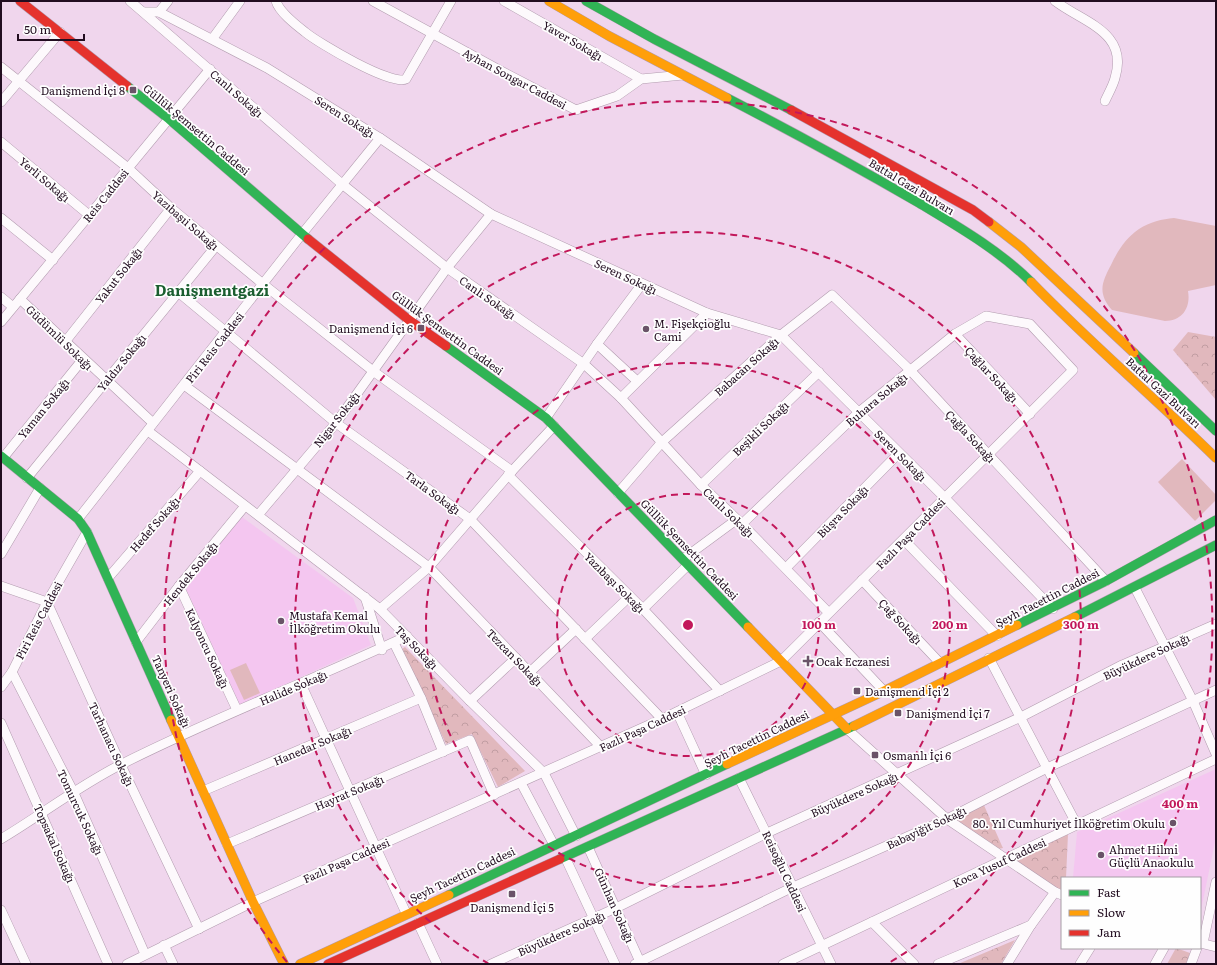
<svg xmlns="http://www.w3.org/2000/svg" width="1217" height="965" font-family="Literata,serif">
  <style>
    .built { fill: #f4c6f0 }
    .grass { fill: #e1b8bd }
    .forest { fill: url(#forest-crowns) }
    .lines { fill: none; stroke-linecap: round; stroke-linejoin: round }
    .street-casing { stroke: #b29caf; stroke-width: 10 }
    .fast-casing { stroke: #b29caf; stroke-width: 10 }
    .slow-casing { stroke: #b29caf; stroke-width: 10 }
    .jam-casing { stroke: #b29caf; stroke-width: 10 }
    .street { stroke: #fdf9fc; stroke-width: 9 }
    .fast { stroke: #30b455; stroke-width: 9 }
    .slow { stroke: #ff9f0a; stroke-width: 9 }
    .jam { stroke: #e5322d; stroke-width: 9 }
    .ring { fill: none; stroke: #c2185b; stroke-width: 2; stroke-dasharray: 7 5 }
    .poi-dot { fill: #6a5368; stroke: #fefefe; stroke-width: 1.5 }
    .labels { text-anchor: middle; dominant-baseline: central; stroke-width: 3.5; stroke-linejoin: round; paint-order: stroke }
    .street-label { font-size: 11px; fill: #220d20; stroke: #fefefe }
    .poi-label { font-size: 11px; fill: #220d20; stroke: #fefefe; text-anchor: start }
    .district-label { font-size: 15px; font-weight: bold; fill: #1b5e30; stroke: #fefefe }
    .centre { fill: #c2185b; stroke: #fefefe; stroke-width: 2 }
    .ring-label { font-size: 12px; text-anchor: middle; font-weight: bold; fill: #c2185b; stroke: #fefefe; stroke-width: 3.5; stroke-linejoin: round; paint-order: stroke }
  </style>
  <defs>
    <pattern id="forest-crowns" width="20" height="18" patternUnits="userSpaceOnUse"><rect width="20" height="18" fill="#e1b8bd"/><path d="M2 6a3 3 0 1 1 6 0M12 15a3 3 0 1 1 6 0" fill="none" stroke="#c19da2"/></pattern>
  </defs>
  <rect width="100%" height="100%" fill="#f0d6ed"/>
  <!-- built -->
  <g class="built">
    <path d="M 242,517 L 353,598 L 371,645 L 240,705 L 185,587 Z"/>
    <path d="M 1216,769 L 1216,837 L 1200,915 L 1200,878 L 1073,878 L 1077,832 Z"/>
  </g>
  <!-- grass -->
  <g class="grass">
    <path d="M 1174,218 L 1216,226 L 1216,285 L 1188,291 C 1191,308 1182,321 1165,321 L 1112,310 C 1097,293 1102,282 1111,265 C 1118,250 1126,238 1139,229 C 1150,222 1162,219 1174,218 Z"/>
    <path d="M 1182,459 L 1216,495 L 1216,500 L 1195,521 L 1158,482 Z"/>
    <path d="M 246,663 L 260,693 L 244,700 L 230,670 Z"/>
  </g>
  <!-- forest -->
  <g class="forest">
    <path d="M 1188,332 L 1216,337 L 1216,400 L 1173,350 Z"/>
    <path d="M 405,647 L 525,771 L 498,787 L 472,734 L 446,744 L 402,649 Z"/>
    <path d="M 983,803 L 1002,846 L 1003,848 L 998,849 L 955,820 Z"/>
    <path d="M 1068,834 L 1066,878 L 1062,878 L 1062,891 L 1051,887 L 1011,860 Z"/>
    <path d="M 1015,940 L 1001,964 L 958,964 Z"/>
    <path d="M 1176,948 L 1190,953 L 1186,964 L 1167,964 Z"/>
  </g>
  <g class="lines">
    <!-- street casing -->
    <g class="street-casing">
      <g id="street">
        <path d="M 130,1 L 342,184 L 447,268 L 584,364 L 621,398 L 701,485 L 742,524 L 828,612"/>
        <path d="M 276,1 C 279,12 296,25 305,32 C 318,43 393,87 406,79 L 451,1"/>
        <path d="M 373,1 L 501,71 L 576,110 L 617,96 L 641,79 L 683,75"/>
        <path d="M 504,1 L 641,79"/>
        <path d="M 1055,1 C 1084,23 1129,32 1115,78 C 1113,86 1108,94 1105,101"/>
        <path d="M 144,12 L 159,12 L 267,68 L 380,138 L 491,214 L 707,313 L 781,335 L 944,497 L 1053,609"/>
        <path d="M 159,12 L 168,1"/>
        <path d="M 213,38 L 240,1"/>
        <path d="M 1,67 L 128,168 L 171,208 L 263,284 L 373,371 L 512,471"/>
        <path d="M 1,102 L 60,32"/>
        <path d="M 1,142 L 89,215"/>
        <path d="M 1,218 L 53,260"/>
        <path d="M 178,292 L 336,423 L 470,519 L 662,719"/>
        <path d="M 1,297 L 13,307"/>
        <path d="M 20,299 L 153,423"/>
        <path d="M 1,322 L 210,69"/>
        <path d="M 955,334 L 1030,414"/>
        <path d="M 65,342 L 171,208"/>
        <path d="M 597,344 L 637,381"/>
        <path d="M 184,385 L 429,567 L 601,747"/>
        <path d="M 621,398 L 707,313"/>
        <path d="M 546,418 L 597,344 L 642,284"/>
        <path d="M 148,431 L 380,609 L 470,701 L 544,773 L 576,836"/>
        <path d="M 3,458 L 83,359"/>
        <path d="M 508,475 L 643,609 L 720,691"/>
        <path d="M 27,478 L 216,246"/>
        <path d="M 701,485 L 819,372"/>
        <path d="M 618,493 L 662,442 L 781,335 L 832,295 L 910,370 L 1106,581"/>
        <path d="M 258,515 L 336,423 L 447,268 L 491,214"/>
        <path d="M 78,519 L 302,234 L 380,138"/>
        <path d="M 904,540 L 997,636"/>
        <path d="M 1,554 L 40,488"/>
        <path d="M 683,559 L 736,520"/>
        <path d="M 786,568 L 899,453"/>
        <path d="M 108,578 L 200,471"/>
        <path d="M 862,580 L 940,663"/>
        <path d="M 1,586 L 47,602 L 121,765 L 199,929"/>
        <path d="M 179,586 L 237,710"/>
        <path d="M 1135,588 L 1193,701 L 1216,754"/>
        <path d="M 365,597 L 382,650"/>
        <path d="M 380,609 L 429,567 L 512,471 L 554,426"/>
        <path d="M 643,609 L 688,565"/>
        <path d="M 819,622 L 884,691"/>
        <path d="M 585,639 L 629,597"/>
        <path d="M 136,642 L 179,586 L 245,506"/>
        <path d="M 394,643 L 421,698 L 443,752"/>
        <path d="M 989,658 L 1077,825"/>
        <path d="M 12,672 L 74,793 L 145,954"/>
        <path d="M 530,672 L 576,629"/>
        <path d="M 301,684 L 406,913"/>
        <path d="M 1,687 L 12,672 L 47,602 L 87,532"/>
        <path d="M 470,701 L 516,658"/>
        <path d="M 677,712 L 706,775"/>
        <path d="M 1,723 L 108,964"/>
        <path d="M 847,729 L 947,819 L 1055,892 L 1062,895"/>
        <path d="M 739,778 L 831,964"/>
        <path d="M 521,783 L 554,845"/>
        <path d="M 203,791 L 421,698"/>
        <path d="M 1,839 C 41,815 80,785 122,764 C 215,717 313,680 407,636"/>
        <path d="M 227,844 L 470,740 L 494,795"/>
        <path d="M 588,847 L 641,964"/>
        <path d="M 565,857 L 615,964"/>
        <path d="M 1,910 L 26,964"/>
        <path d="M 872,922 L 914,964"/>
        <path d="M 418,923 L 437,964"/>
        <path d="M 1200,943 L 1216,947"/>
        <path d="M 1203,943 L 1216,882"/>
        <path d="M 164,945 L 173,964"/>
        <path d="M 127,964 L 253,902 L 662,719 L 781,661 L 1073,370 L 1030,324 L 986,316 L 955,334 L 859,412 L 742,524"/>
        <path d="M 491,964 L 616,908 L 767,833 L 1021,717 L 1122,665 L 1216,624"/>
        <path d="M 635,964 L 793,887 L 947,819 L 1047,768 L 1216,690"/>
        <path d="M 783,964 L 1216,759"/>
        <path d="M 938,964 L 1031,925"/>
        <path d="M 1007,964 L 1031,925 L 1055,892"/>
        <path d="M 1080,964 L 1090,948"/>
        <path d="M 1155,964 L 1164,948"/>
        <path d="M 1191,964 L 1197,948"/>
      </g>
    </g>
    <!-- fast casing -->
    <g class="fast-casing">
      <g id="fast">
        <path d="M 586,1 L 654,39 L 791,110"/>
        <path d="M 127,86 L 169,119 L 308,239"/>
        <path d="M 727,98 C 793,132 855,166 919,203 C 957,226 999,250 1031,282"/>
        <path d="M 446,346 L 546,418 L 748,627"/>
        <path d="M 1134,353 L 1216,431"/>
        <path d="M 1,456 L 78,519 L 87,532 L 171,720"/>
        <path d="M 1075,617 L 1216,545"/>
        <path d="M 1017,625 L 1106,581 L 1216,520"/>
        <path d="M 560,859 L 854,726"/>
        <path d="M 449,895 L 727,764"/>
      </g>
    </g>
    <!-- slow casing -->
    <g class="slow-casing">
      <g id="slow">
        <path d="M 549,1 L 609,36 L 727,98"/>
        <path d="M 989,222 L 1021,247 L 1134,353"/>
        <path d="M 1031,282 C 1090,343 1155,398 1216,458"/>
        <path d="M 748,627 L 847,729"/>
        <path d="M 171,720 L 253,902 L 284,964"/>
        <path d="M 854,726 L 1075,617"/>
        <path d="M 727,764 L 884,691 L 1017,625"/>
        <path d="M 300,964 L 449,895"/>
      </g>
    </g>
    <!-- jam casing -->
    <g class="jam-casing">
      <g id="jam">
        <path d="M 20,1 L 127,86"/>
        <path d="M 791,110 L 973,210 L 989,222"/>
        <path d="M 308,239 L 409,320 L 446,346"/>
        <path d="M 328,964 L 560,859"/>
      </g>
    </g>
    <!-- street -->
    <use href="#street" class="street"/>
    <!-- fast -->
    <use href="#fast" class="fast"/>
    <!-- slow -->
    <use href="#slow" class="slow"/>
    <!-- jam -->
    <use href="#jam" class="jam"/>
  </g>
  <!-- distance rings -->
  <g class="ring">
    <circle cx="688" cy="625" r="131"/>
    <circle cx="688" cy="625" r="262"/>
    <path d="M489 964A393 393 0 1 1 887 964"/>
    <path d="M287 962A524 524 0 1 1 1149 875"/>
  </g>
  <!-- markers -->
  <g class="poi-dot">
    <rect x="129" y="86" width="8" height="8" rx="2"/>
    <rect x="417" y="324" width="8" height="8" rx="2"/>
    <circle cx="646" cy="329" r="4"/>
    <circle cx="281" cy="621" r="4"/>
    <path d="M806 655h4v4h4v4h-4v4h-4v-4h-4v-4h4z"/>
    <rect x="853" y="687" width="8" height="8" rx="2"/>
    <rect x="894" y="709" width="8" height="8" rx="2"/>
    <rect x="871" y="751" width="8" height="8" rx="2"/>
    <circle cx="1173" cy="823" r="4"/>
    <circle cx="1101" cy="855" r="4"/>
    <rect x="508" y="890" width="8" height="8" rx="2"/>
  </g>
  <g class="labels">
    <!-- street labels -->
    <g class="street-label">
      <text transform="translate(573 40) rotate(30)">Yaver Sokağı</text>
      <text transform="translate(515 78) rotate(28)">Ayhan Songar Caddesi</text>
      <text transform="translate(237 93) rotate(41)">Canlı Sokağı</text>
      <text transform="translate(345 116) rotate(32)">Seren Sokağı</text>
      <text transform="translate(197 129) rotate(40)">Güllük Şemsettin Caddesi</text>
      <text transform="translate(45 179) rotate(40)">Yerli Sokağı</text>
      <text transform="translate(912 186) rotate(31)">Battal Gazi Bulvarı</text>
      <text transform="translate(105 195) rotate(-51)">Reis Caddesi</text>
      <text transform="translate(186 220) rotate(41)">Yazıbaşıi Sokağı</text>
      <text transform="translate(118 275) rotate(-52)">Yakut Sokağı</text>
      <text transform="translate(626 276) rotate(25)">Seren Sokağı</text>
      <text transform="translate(488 297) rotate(35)">Canlı Sokağı</text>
      <text transform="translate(448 332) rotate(36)">Güllük Şemsettin Caddesi</text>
      <text transform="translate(60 337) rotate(44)">Güdümlü Sokağı</text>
      <text transform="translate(214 347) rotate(-52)">Piri Reis Caddesi</text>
      <text transform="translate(121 362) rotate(-51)">Yaldız Sokağı</text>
      <text transform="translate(746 366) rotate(-42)">Babacan Sokağı</text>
      <text transform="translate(992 374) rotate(47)">Çağlar Sokağı</text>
      <text transform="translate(1164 392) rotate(43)">Battal Gazi Bulvarı</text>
      <text transform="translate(876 399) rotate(-40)">Buhara Sokağı</text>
      <text transform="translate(43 408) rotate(-51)">Yaman Sokağı</text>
      <text transform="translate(336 419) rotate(-52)">Nigar Sokağı</text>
      <text transform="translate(760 428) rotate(-44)">Beşikli Sokağı</text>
      <text transform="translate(971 436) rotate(47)">Çağla Sokağı</text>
      <text transform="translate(901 455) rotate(45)">Seren Sokağı</text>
      <text transform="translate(433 492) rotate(36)">Tarla Sokağı</text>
      <text transform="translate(842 511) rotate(-46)">Büşra Sokağı</text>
      <text transform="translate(729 512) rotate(44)">Canlı Sokağı</text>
      <text transform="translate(154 524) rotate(-49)">Hedef Sokağı</text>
      <text transform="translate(910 533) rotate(-46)">Fazlı Paşa Caddesi</text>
      <text transform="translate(690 549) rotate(46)">Güllük Şemsettin Caddesi</text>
      <text transform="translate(190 573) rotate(-51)">Hendek Sokağı</text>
      <text transform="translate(615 582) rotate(45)">Yazıbaşı Sokağı</text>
      <text transform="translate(1047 597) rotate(-27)">Şeyh Tacettin Caddesi</text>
      <text transform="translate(38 620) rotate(-62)">Piri Reis Caddesi</text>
      <text transform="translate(901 621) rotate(47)">Çağ Sokağı</text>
      <text transform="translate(417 647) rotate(46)">Taş Sokağı</text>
      <text transform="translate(208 648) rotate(65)">Kalyoncu Sokağı</text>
      <text transform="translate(1146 656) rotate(-25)">Büyükdere Sokağı</text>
      <text transform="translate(515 657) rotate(46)">Tezcan Sokağı</text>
      <text transform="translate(293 687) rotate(-23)">Halide Sokağı</text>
      <text transform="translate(172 691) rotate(66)">Tanyeri Sokağı</text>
      <text transform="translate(642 728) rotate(-25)">Fazlı Paşa Caddesi</text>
      <text transform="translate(756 738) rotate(-26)">Şeyh Tacettin Caddesi</text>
      <text transform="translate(112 744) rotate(65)">Tarhanacı Sokağı</text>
      <text transform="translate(312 745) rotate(-23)">Hanedar Sokağı</text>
      <text transform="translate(349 792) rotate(-23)">Hayrat Sokağı</text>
      <text transform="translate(854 794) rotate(-24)">Büyükdere Sokağı</text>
      <text transform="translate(81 812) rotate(65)">Tomurcuk Sokağı</text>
      <text transform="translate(926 827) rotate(-25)">Babayiğit Sokağı</text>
      <text transform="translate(55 843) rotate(66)">Topsakal Sokağı</text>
      <text transform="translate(346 860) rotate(-24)">Fazlı Paşa Caddesi</text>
      <text transform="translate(999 862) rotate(-25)">Koca Yusuf Caddesi</text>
      <text transform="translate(785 871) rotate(65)">Reisoğlu Caddesi</text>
      <text transform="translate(462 874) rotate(-25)">Şeyh Tacettin Caddesi</text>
      <text transform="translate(615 905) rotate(66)">Günhan Sokağı</text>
      <text transform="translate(561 933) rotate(-24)">Büyükdere Sokağı</text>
    </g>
    <!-- poi labels -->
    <g class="poi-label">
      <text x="125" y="90" text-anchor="end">Danişmend İçi 8</text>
      <text x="654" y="323">M. Fişekçioğlu<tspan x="654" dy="13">Cami</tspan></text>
      <text x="413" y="328" text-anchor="end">Danişmend İçi 6</text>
      <text x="289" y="615">Mustafa Kemal<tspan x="289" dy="13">İlköğretim Okulu</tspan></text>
      <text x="816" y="661">Ocak Eczanesi</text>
      <text x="865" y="691">Danişmend İçi 2</text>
      <text x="906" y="713">Danişmend İçi 7</text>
      <text x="883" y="755">Osmanlı İçi 6</text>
      <text x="1165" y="823" text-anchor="end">80. Yıl Cumhuriyet İlköğretim Okulu</text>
      <text x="1109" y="849">Ahmet Hilmi<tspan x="1109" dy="13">Güçlü Anaokulu</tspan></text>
      <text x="512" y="907" text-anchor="middle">Danişmend İçi 5</text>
    </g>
    <!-- district labels -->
    <g class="district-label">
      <text x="212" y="289">Danişmentgazi</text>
    </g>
  </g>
  <circle cx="688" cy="625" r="6" class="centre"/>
  <g class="ring-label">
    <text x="819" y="629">100 m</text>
    <text x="950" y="629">200 m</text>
    <text x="1081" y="629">300 m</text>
    <text x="1180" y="808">400 m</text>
  </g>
  <!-- border -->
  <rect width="1217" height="965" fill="none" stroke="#220d20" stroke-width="4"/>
  <!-- legend -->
  <rect x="1061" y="877" width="140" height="72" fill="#fefefe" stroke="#a69ea5"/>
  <rect x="1069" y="890" width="20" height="6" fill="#30b455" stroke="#a69ea5"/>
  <text x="1097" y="897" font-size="12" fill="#220d20">Fast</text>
  <rect x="1069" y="910" width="20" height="6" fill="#ff9f0a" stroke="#a69ea5"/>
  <text x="1097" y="917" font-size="12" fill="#220d20">Slow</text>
  <rect x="1069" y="930" width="20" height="6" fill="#e5322d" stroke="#a69ea5"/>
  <text x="1097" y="937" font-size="12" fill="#220d20">Jam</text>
  <!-- scale -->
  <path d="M18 34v6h66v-6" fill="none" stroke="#220d20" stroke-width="2"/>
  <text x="24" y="34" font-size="12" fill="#220d20" stroke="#fefefe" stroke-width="3" paint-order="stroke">50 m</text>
</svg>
